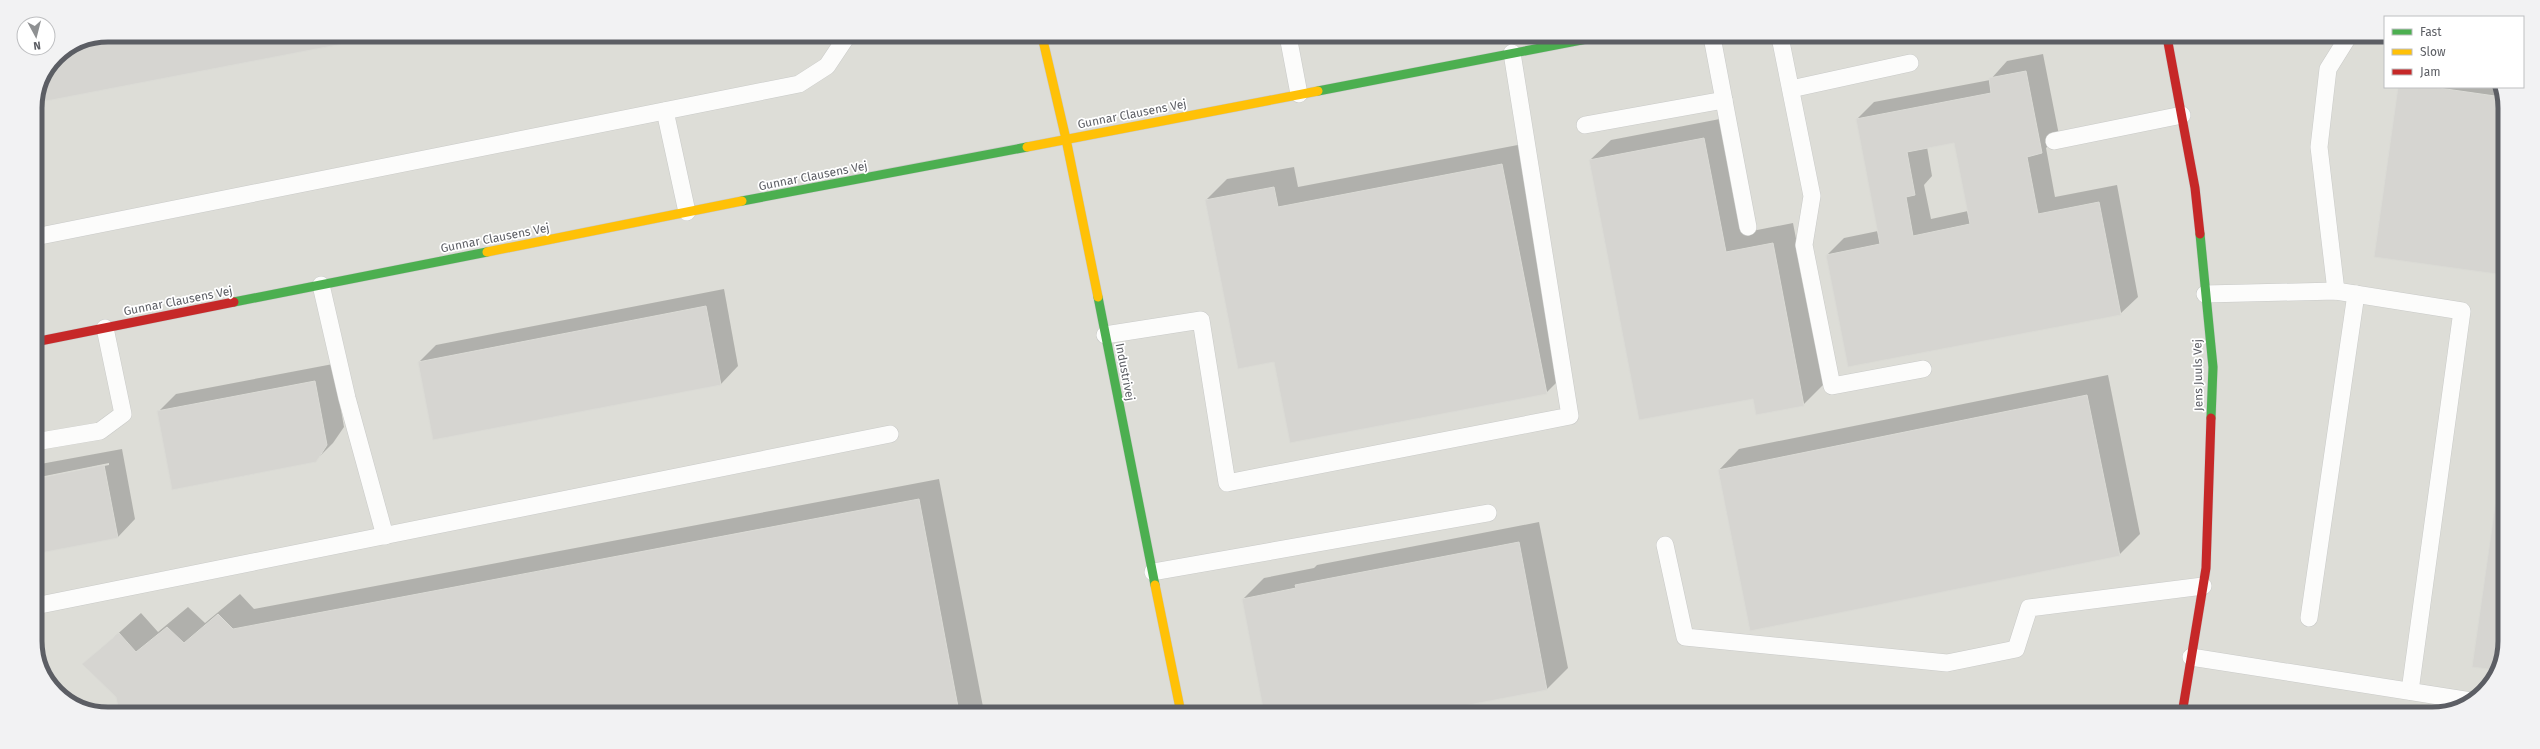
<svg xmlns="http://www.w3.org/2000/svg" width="2540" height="749" font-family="'Fira Sans',sans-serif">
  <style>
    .industrial { fill: #ddddd7 }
    .shadow { fill: #0003; fill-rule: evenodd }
    .building { fill: #d6d5d1; stroke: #dbdbd6; fill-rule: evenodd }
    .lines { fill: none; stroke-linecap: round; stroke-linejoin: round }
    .lane-casing { stroke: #c9cac8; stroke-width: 18 }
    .fast-casing { stroke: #c9c9c8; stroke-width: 10 }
    .slow-casing { stroke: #c9c9c8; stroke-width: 10 }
    .jam-casing { stroke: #c9c9c8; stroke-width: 10 }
    .lane { stroke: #fcfcfb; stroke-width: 17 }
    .fast { stroke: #4caf50; stroke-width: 9 }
    .slow { stroke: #ffc107; stroke-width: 9 }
    .jam { stroke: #c62828; stroke-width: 9 }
    .labels { text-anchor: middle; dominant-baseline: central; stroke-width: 3.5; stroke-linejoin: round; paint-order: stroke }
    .street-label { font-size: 12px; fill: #5c5e64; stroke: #fff }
    .rim { fill: none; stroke: #5c5e64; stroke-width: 5 }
  </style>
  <rect width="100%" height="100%" fill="#ecece6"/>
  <!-- industrial -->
  <path class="industrial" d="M 109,35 L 2385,37 L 2385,87 L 2498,87 L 2505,103 L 2503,659 L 2476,699 L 2432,714 L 90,712 L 53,689 L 35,646 L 35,108 L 41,80 L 57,56 L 81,41 Z"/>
  <!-- shadow -->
  <g class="shadow">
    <path d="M 108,35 L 36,102 L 41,80 L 57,56 L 81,41 Z"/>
    <path d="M 2043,54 L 2059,135 L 2046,148 L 2055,197 L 2117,185 L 2138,297 L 2120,314 L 1827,255 L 1844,238 L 1878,231 L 1857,119 L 1874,102 L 1990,80 L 2007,61 ZM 1955,142 L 1968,211 L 1931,219 L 1924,185 L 1932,176 L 1927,147 Z"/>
    <path d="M 2399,87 L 2498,87 L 2505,103 L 2504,274 L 2375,256 Z"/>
    <path d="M 1725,118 L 1747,232 L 1793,223 L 1824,384 L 1803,405 L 1753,397 L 1590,160 L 1611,140 Z"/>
    <path d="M 1523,144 L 1567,372 L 1546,393 L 1275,360 L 1206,200 L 1227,179 L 1294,167 L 1298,187 Z"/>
    <path d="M 724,289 L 738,366 L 721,384 L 434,439 L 419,362 L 436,345 Z"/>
    <path d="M 333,364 L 344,427 L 333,443 L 315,461 L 158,412 L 176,394 Z"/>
    <path d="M 2108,375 L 2140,534 L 2119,555 L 1719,470 L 1739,449 Z"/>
    <path d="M 122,449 L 135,519 L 118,537 L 35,553 L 35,480 L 109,465 L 109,463 L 35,478 L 35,465 Z"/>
    <path d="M 2503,457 L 2503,659 L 2473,666 Z"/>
    <path d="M 939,479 L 984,712 L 120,712 L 117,696 L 84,664 L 141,613 L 158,632 L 188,607 L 205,623 L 240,594 L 254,609 Z"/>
    <path d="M 1539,522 L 1568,668 L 1547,689 L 1422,713 L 1243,599 L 1264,578 L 1314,568 L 1317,565 Z"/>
  </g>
  <!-- building -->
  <g class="building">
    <path d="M 108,35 L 389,35 L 36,103 L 41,80 L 57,56 L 81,41 Z"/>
    <path d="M 2026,71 L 2042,153 L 2027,157 L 2038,214 L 2099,202 L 2121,315 L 1848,367 L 1826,255 L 1880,244 L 1856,119 L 1991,93 L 1989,78 ZM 1954,143 L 1970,224 L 1913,236 L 1906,197 L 1915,195 L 1907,152 Z"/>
    <path d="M 2398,87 L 2432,87 L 2502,97 L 2505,103 L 2504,275 L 2374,257 Z"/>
    <path d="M 1704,138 L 1726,252 L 1773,243 L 1804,406 L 1756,415 L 1753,399 L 1639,420 L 1589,160 Z"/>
    <path d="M 1502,164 L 1547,394 L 1290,443 L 1274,362 L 1238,369 L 1205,200 L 1274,187 L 1278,207 Z"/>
    <path d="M 706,306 L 721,385 L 433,440 L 418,362 Z"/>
    <path d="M 315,381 L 327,445 L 316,462 L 172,490 L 157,411 Z"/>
    <path d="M 2087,395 L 2120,556 L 1750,631 L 1718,470 Z"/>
    <path d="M 2503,450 L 2503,659 L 2496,670 L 2472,667 Z"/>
    <path d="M 104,465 L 118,538 L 35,554 L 35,479 Z"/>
    <path d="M 919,499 L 959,712 L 119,712 L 116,697 L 82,664 L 119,633 L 136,652 L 167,627 L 184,643 L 218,614 L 233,629 Z"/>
    <path d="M 1519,542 L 1547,690 L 1427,713 L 1264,713 L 1242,599 L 1296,588 L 1295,585 Z"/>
  </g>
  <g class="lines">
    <!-- lane casing -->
    <g class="lane-casing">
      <g id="lane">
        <path d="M 1288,36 L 1299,94"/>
        <path d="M 1712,37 L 1748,227"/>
        <path d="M 1780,37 L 1812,196 L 1804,245 L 1832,386 L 1923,369"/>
        <path d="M 1791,89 L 1910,63"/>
        <path d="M 665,111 L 687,212"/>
        <path d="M 1585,125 L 1724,100"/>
        <path d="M 2054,141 L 2182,115"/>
        <path d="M 35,237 L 799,84 L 827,66 L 847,36"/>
        <path d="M 321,285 L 347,398 L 385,536"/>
        <path d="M 2336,291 L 2319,147 L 2328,69 L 2348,37"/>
        <path d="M 2205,294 L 2336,291 L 2462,311 L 2410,691"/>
        <path d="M 1105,335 L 1201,320 L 1227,483 L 1570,416 L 1512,53"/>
        <path d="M 35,442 L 100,431 L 123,414 L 105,328"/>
        <path d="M 1665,545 L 1685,637 L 1947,663 L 2016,649 L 2029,608 L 2203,586"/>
        <path d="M 1153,572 L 1488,513"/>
        <path d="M 35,606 L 890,434"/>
        <path d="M 2309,618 L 2356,294"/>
        <path d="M 2191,657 L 2471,701"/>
      </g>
    </g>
    <!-- fast casing -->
    <g class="fast-casing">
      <g id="fast">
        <path d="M 1318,91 L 1597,37"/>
        <path d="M 742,201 L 1027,147"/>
        <path d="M 2200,234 L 2213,367 L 2211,418"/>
        <path d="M 1098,297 L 1155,585"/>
        <path d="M 234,302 L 487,252"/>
      </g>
    </g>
    <!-- slow casing -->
    <g class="slow-casing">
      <g id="slow">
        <path d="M 1042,36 L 1066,139 L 1098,297"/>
        <path d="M 1027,147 L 1318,91"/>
        <path d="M 487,252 L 742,201"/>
        <path d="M 1155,585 L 1181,713"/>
      </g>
    </g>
    <!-- jam casing -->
    <g class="jam-casing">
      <g id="jam">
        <path d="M 2167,37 L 2195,188 L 2200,234"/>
        <path d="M 35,342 L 234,302"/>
        <path d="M 2182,714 L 2206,568 L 2211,418"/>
      </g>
    </g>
    <!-- lane -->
    <use href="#lane" class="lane"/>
    <!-- fast -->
    <use href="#fast" class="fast"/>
    <!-- slow -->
    <use href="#slow" class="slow"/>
    <!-- jam -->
    <use href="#jam" class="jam"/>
  </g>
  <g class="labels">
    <!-- street labels -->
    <g class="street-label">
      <text transform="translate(1132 114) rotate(-11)">Gunnar Clausens Vej</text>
      <text transform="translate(813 176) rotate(-11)">Gunnar Clausens Vej</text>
      <text transform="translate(495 238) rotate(-11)">Gunnar Clausens Vej</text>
      <text transform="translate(178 301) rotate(-11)">Gunnar Clausens Vej</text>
      <text transform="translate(1125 372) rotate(79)">Industrivej</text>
      <text transform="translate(2198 375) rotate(-91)">Jens Juuls Vej</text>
    </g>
  </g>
  <!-- crop -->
  <path d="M0 0H2540V749H0ZM108 42H2432A66 66 0 0 1 2498 108V641A66 66 0 0 1 2432 707H108A66 66 0 0 1 42 641V108A66 66 0 0 1 108 42Z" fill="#f2f2f3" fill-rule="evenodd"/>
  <path class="rim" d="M108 42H2432A66 66 0 0 1 2498 108V641A66 66 0 0 1 2432 707H108A66 66 0 0 1 42 641V108A66 66 0 0 1 108 42Z"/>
  <!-- legend -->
  <rect x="2384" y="16" width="140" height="72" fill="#ffffff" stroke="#bebfc1"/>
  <rect x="2392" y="29" width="20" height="6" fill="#4caf50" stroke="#bebfc1"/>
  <text x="2420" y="36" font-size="12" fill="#5c5e64">Fast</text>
  <rect x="2392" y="49" width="20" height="6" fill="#ffc107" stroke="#bebfc1"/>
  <text x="2420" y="56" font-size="12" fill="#5c5e64">Slow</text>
  <rect x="2392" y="69" width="20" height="6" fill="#c62828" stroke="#bebfc1"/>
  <text x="2420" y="76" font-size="12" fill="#5c5e64">Jam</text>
  <!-- north arrow -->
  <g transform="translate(36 36) rotate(173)"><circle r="19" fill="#ffffff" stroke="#bebfc1"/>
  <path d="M0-3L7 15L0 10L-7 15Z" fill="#8e9092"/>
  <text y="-6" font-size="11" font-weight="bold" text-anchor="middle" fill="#5c5e64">N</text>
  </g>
</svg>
